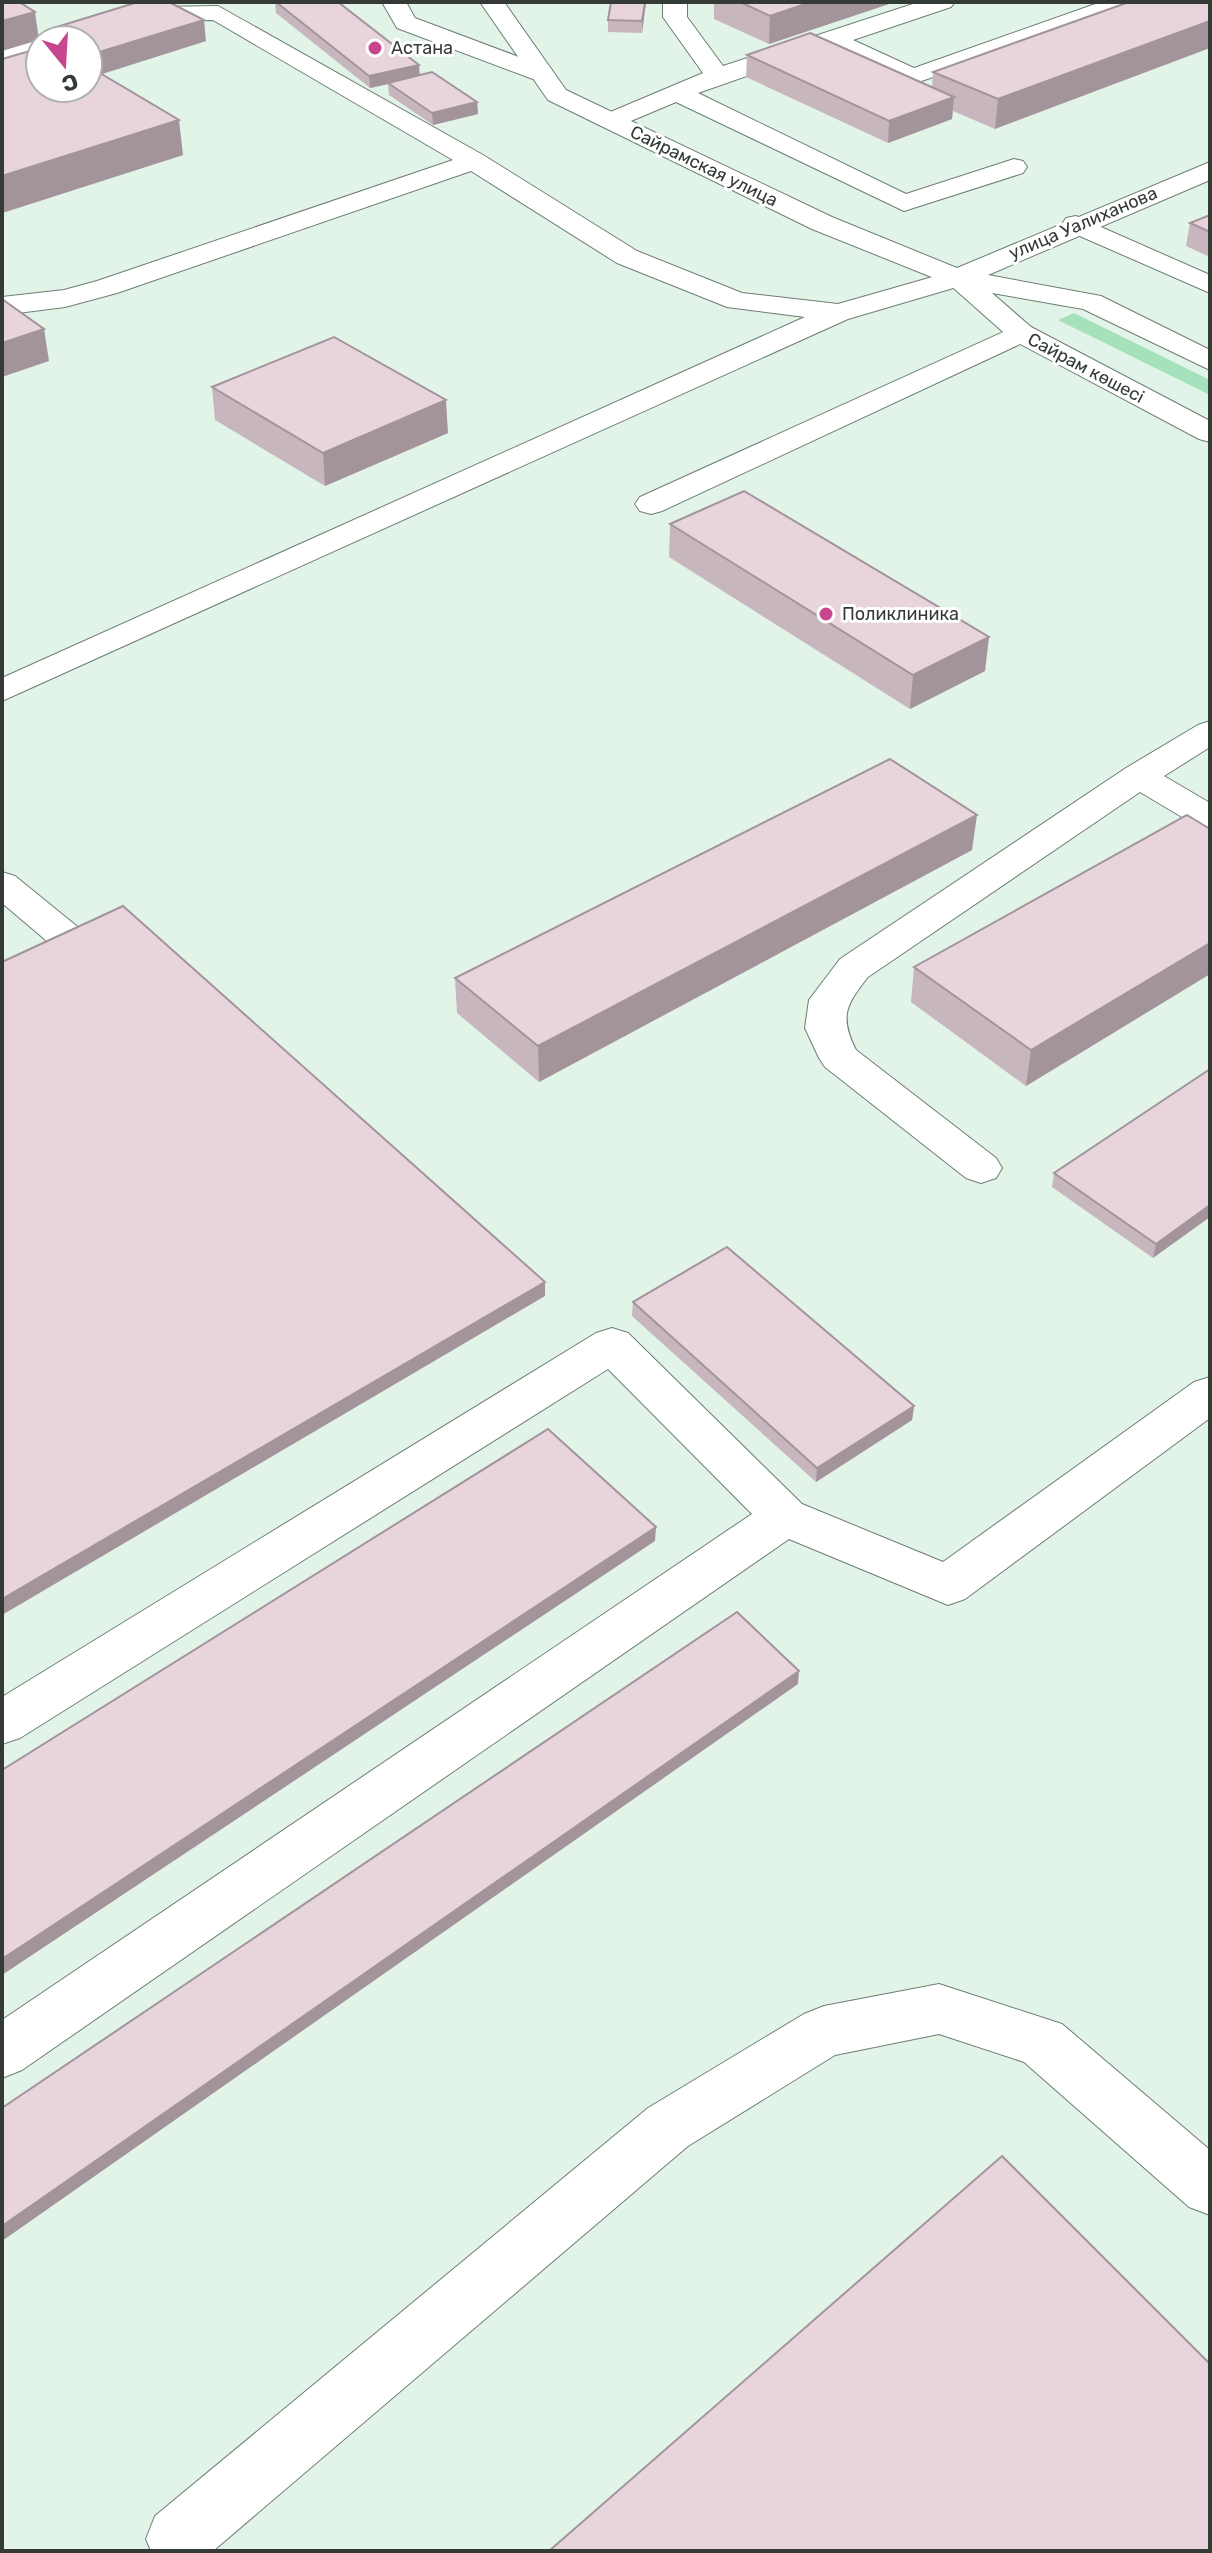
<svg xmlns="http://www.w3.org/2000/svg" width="1212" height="2553" font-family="Rubik,sans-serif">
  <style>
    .green { fill: #a5e1bc }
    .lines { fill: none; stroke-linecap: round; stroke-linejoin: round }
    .minor-casing { stroke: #6e7e74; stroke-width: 2 }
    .major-casing { stroke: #6e7e74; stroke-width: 2 }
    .minor { fill: #fff; fill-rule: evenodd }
    .major { fill: #fff; fill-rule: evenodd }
    .wall { fill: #c7b6bd }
    .shaded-wall { fill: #a2949a }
    .building { fill: #e7d4dc; stroke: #a2949a; stroke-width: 2 }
    .poi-dot { fill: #c8468e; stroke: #fff; stroke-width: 3 }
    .labels { text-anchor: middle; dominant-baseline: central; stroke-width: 6; stroke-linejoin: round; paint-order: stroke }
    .far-poi-label { font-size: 18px; fill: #343b37; stroke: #fff; text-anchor: start }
    .far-street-label { font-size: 18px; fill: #343b37; stroke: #fff }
  </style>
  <rect width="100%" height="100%" fill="#e2f3e8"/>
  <!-- green -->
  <path class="green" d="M 1074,313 L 1210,380 L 1210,395 L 1058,320 Z"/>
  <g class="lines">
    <!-- minor casing -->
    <g class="minor-casing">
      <g id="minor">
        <path d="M 382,2 L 406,2 L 415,18 L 551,69 L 554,74 L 551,79 L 533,79 L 397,28 Z"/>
        <path d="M 663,2 L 687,2 L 687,17 L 723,66 L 919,2 L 955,2 L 951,7 L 853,40 L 914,68 L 1101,2 L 1136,2 L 1132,7 L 913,84 L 830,47 L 698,93 L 906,194 L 1014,159 L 1023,161 L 1027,167 L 1023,173 L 904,211 L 676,102 L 619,126 L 601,126 L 597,121 L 601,116 L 703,73 L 663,17 Z"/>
        <path d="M 218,6 L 483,155 L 637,251 L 742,293 L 838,304 L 957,270 L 967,272 L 971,278 L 967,284 L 848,319 L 2,701 L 2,678 L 805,317 L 727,307 L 617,263 L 471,171 L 117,293 L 65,307 L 2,315 L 2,297 L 64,290 L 97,281 L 453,160 L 213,20 L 156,21 L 123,26 L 76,40 L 40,40 L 40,51 L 2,62 L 2,47 L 120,12 L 156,7 Z"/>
        <path d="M 1076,216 L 1210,275 L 1210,293 L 1066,230 L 1062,224 L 1066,218 Z"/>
        <path d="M 1021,324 L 1031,327 L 1035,333 L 1031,339 L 662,511 L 651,514 L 640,511 L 635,504 L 640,497 Z"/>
        <path d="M 1210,721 L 1210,747 L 1164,776 L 1210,803 L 1210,829 L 1197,826 L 1140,792 L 868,977 C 846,1005 839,1016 856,1050 L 996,1158 L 1002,1168 L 996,1178 L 981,1183 L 966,1178 L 825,1067 L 819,1058 L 805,1028 L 809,1000 L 840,959 L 1126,768 L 1198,725 Z"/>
        <path d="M 2,872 L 15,876 L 122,963 L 128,972 L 122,981 L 108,985 L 94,981 L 2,903 Z"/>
        <path d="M 612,1328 L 628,1333 L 802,1504 L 943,1562 L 1194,1382 L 1210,1377 L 1210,1418 L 965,1599 L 948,1605 L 789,1539 L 22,2070 L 2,2078 L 2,2020 L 752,1514 L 608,1369 L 20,1738 L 2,1744 L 2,1697 L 596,1333 Z"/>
        <path d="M 939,1984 L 1062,2024 L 1210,2150 L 1210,2215 L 1189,2207 L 1024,2062 L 939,2034 L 835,2055 L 688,2146 L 213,2551 L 151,2551 L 146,2539 L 155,2516 L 648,2108 L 804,2014 L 824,2006 Z"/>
      </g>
    </g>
    <!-- major casing -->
    <g class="major-casing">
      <path id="major" d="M 480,2 L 504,2 L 566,90 L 832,217 L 957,268 L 1210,162 L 1210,180 L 988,275 L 1101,296 L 1210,350 L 1210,370 L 1083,309 L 992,293 L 1031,327 L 1210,421 L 1210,442 L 1199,439 L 1011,339 L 949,284 L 812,229 L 548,100 Z"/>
    </g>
    <!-- minor -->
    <use href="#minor" class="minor"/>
    <!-- major -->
    <use href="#major" class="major"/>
  </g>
  <!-- wall -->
  <g class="wall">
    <path d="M 275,2 L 420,75 L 477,102 L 478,114 L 433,125 L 389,95 L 388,84 L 370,88 L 276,13 Z"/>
    <path d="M 646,2 L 642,33 L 608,32 L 608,20 Z"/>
    <path d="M 714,2 L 895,2 L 769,44 L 714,19 Z"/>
    <path d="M 1129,2 L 995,129 L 953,111 L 952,119 L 888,143 L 746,77 L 747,55 L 932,88 L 933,72 Z"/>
    <path d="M 50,29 L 206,41 L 101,74 L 183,155 L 2,213 L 2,59 L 88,88 L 88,40 L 52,40 Z"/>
    <path d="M 1210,215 L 1210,257 L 1186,246 L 1190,223 Z"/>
    <path d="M 212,387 L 448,433 L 325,486 L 215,420 Z"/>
    <path d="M 670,524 L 985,671 L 910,709 L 669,557 Z"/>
    <path d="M 1210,829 L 1210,974 L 1026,1086 L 911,1002 L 914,967 Z"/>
    <path d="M 972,850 L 539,1082 L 457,1013 L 455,978 Z"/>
    <path d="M 1210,1069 L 1153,1258 L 1052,1187 L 1054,1173 Z"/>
    <path d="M 633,1302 L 914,1406 L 912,1420 L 816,1482 L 632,1316 Z"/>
  </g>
  <!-- shaded-wall -->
  <g class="shaded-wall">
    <path d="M 645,2 L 646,2 L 642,33 L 642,21 Z"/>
    <path d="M 811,2 L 895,2 L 769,44 L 770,16 Z"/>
    <path d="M 35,12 L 39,40 L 2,51 L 2,21 Z"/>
    <path d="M 204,20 L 206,41 L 99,75 L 96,53 Z"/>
    <path d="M 1210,21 L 1210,48 L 995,129 L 998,99 Z"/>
    <path d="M 419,65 L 420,77 L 370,88 L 369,76 Z"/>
    <path d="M 954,97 L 952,119 L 888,143 L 889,121 Z"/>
    <path d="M 477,102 L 478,114 L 433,125 L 432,113 Z"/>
    <path d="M 179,120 L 183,155 L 2,213 L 2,176 Z"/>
    <path d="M 44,329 L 49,361 L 2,377 L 2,343 Z"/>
    <path d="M 446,400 L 448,433 L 325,486 L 323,453 Z"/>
    <path d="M 989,637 L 985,671 L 910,709 L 913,675 Z"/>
    <path d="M 977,815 L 972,850 L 539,1082 L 538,1046 Z"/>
    <path d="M 1210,943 L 1210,974 L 1026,1086 L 1031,1050 Z"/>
    <path d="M 1210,1205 L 1210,1217 L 1153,1258 L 1156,1244 Z"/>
    <path d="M 545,1282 L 545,1296 L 2,1615 L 2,1599 Z"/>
    <path d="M 914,1406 L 912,1420 L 816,1482 L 817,1468 Z"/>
    <path d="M 656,1527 L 655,1541 L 2,1975 L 2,1959 Z"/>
    <path d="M 799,1671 L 798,1684 L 2,2241 L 2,2226 Z"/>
  </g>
  <!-- building -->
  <g class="building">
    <path d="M 2,2 L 19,2 L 35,12 L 2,21 Z"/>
    <path d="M 138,2 L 169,2 L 204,20 L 96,53 L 88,49 L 88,40 L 71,40 L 50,29 Z"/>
    <path d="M 276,2 L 338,2 L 419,65 L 369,76 Z"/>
    <path d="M 611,2 L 645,2 L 642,21 L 608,20 Z"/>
    <path d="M 740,2 L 811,2 L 770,16 Z"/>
    <path d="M 1129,2 L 1210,2 L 1210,21 L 998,99 L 933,72 Z"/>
    <path d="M 810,33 L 954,97 L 889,121 L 747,55 Z"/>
    <path d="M 40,48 L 40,88 L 88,88 L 88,66 L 179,120 L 2,176 L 2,59 Z"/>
    <path d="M 432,72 L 477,102 L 432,113 L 388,83 Z"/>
    <path d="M 1210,215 L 1210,232 L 1190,223 Z"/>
    <path d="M 2,299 L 44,329 L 2,343 Z"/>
    <path d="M 334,337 L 446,400 L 323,453 L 212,387 Z"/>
    <path d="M 744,491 L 989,637 L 913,675 L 670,524 Z"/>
    <path d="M 890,759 L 977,815 L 538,1046 L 455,978 Z"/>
    <path d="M 1187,815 L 1210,829 L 1210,943 L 1031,1050 L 914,967 Z"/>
    <path d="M 123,906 L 545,1282 L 2,1599 L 2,962 Z"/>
    <path d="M 1210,1069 L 1210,1205 L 1156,1244 L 1054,1173 Z"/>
    <path d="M 727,1247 L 914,1406 L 817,1468 L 633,1302 Z"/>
    <path d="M 548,1429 L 656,1527 L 2,1959 L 2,1770 Z"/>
    <path d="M 737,1612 L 799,1671 L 2,2226 L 2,2108 Z"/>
    <path d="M 1002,2156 L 1210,2364 L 1210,2551 L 549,2551 Z"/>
  </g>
  <!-- markers -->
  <g class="poi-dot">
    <circle cx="375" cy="48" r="8"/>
    <circle cx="826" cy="614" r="8"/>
  </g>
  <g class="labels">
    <!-- far-poi labels -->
    <g class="far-poi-label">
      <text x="391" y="48">Астана</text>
      <text x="842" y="614">Поликлиника</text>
    </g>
    <!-- far-street labels -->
    <g class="far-street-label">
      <text transform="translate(704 166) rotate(26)">Сайрамская улица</text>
      <text transform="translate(1083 223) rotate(-23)">улица Уалиханова</text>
      <text transform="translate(1086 368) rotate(28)">Сайрам көшесі</text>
    </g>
  </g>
  <!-- border -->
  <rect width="1212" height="2553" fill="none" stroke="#343b37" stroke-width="8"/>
  <!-- north arrow -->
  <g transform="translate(64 64) rotate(162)"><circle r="38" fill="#ffffff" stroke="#aeb1af" stroke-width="2"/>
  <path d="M0-6L14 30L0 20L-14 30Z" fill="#c8468e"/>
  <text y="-12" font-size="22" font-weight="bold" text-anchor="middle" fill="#343b37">С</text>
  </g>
</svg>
